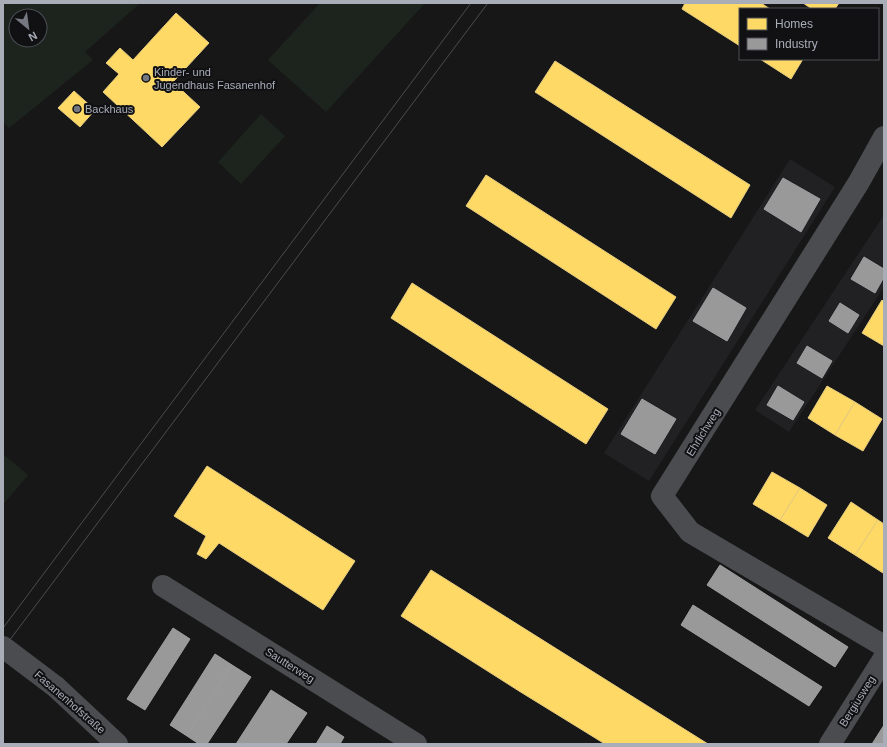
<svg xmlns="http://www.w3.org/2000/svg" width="887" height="747" font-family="Helvetica,sans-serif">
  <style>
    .built { fill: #212123 }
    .green { fill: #1d241e; fill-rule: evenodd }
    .homes { fill: #ffd966; stroke: #e5cc7f }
    .industry { fill: #999; stroke: #9e9fa2 }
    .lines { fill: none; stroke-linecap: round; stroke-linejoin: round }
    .minor { stroke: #4b4c50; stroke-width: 22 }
    .tram { stroke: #4b4c4f; stroke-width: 1 }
    .minor-bridge { stroke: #4b4c50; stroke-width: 22 }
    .poi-dot { fill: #757880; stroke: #111113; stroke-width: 1.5 }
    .labels { text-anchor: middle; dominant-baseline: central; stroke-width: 4; stroke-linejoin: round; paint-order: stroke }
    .poi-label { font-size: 11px; fill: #a8adb8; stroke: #111113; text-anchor: start }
    .street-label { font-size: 11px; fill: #a8adb8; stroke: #111113 }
  </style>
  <rect width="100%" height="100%" fill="#171717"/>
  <!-- built -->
  <g class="built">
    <path d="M 790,159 L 835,187 L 649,481 L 604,453 Z"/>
    <path d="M 884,215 L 884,287 L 789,432 L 755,410 Z"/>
  </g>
  <!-- green -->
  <g class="green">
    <path d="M 3,3 L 140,3 L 85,52 L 93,60 L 9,128 L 3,122 ZM 16,16 L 40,16 L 40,40 L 16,40 Z"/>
    <path d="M 320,3 L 425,3 L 326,112 L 268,60 Z"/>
    <path d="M 261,114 L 285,136 L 241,184 L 218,162 Z"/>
    <path d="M 3,454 L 28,475 L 3,505 Z"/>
  </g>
  <!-- homes -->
  <g class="homes">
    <path d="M 685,3 L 761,3 L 770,9 L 740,9 L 740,46 L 682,9 Z"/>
    <path d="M 803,3 L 839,3 L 835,9 L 812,9 Z"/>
    <path d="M 176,13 L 209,43 L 173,82 L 200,107 L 162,147 L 103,92 L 119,74 L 106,63 L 120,48 L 133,60 Z"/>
    <path d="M 760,59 L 803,59 L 791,79 Z"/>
    <path d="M 555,61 L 750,185 L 731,218 L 535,92 Z"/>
    <path d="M 74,91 L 95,110 L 80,127 L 58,108 Z"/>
    <path d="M 486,175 L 676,297 L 656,329 L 466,206 Z"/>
    <path d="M 412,283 L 608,409 L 586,444 L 391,318 Z"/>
    <path d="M 882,300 L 884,302 L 884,346 L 862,333 Z"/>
    <path d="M 827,386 L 855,402 L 835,435 L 808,418 Z"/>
    <path d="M 855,402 L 882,419 L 863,451 L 835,435 Z"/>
    <path d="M 207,466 L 355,561 L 323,610 L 219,543 L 206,559 L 197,554 L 206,536 L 174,516 Z"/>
    <path d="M 772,472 L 800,488 L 780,520 L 753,504 Z"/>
    <path d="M 800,488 L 827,505 L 808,537 L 780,520 Z"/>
    <path d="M 851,502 L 878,520 L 855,555 L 828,538 Z"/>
    <path d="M 878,520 L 884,524 L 884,571 L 883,573 L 855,555 Z"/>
    <path d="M 431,570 L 708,744 L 605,744 L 519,691 L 401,616 Z"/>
  </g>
  <!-- industry -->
  <g class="industry">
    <path d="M 783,178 L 820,199 L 801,232 L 764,209 Z"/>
    <path d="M 864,257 L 884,269 L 884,277 L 875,293 L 851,279 Z"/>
    <path d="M 713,288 L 746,308 L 727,341 L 693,321 Z"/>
    <path d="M 840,303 L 859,315 L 848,333 L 829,321 Z"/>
    <path d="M 807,346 L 832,361 L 822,378 L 797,363 Z"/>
    <path d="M 778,386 L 804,402 L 793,420 L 767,405 Z"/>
    <path d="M 642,399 L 676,419 L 655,454 L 621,434 Z"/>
    <path d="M 720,565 L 848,647 L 835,667 L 707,585 Z"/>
    <path d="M 693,605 L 822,687 L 809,706 L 681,625 Z"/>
    <path d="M 173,628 L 190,639 L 145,710 L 127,699 Z"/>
    <path d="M 215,654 L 232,665 L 187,736 L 170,725 Z"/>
    <path d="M 232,665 L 251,677 L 207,744 L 199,744 L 187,736 Z"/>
    <path d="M 271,690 L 307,713 L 286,744 L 236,744 Z"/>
    <path d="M 884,725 L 884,744 L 872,744 Z"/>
    <path d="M 327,726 L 344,737 L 340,744 L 316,744 Z"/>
  </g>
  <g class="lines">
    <!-- minor -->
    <g class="minor">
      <path d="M 884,137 L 859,182 L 662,496 L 690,532 L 884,646"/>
      <path d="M 163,586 L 416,744"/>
      <path d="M 56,687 L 117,744"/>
      <path d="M 830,744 L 884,658"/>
    </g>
    <!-- tram -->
    <g class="tram">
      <path d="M 3,628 L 471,3"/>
      <path d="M 3,649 L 488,3"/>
    </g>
    <!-- minor-bridge -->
    <path class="minor-bridge" d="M 3,647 L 56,687"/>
  </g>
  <!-- markers -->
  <g class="poi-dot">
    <circle cx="146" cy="78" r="4"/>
    <circle cx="77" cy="109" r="4"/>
  </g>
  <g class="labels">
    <!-- poi labels -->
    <g class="poi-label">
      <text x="154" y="72">Kinder- und<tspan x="154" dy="13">Jugendhaus Fasanenhof</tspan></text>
      <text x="85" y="109">Backhaus</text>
    </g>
    <!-- street labels -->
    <g class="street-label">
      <text transform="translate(703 432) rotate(-58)">Ehrlichweg</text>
      <text transform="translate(290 665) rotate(32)">Sautterweg</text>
      <text transform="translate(857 701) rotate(-58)">Bergiusweg</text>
      <text transform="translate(70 702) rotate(41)">Fasanenhofstraße</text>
    </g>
  </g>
  <!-- border -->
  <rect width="887" height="747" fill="none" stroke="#a8adb8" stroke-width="8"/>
  <!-- legend -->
  <rect x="739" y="8" width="140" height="52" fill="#111113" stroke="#4d4f55"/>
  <rect x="747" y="18" width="20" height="12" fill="#ffd966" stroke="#4d4f55"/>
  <text x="775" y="28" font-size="12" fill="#a8adb8">Homes</text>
  <rect x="747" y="38" width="20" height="12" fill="#999999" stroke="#4d4f55"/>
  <text x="775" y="48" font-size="12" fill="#a8adb8">Industry</text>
  <!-- north arrow -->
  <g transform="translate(28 28) rotate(151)"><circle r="19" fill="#111113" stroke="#4d4f55"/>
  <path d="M0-3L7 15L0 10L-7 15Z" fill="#757880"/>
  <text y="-6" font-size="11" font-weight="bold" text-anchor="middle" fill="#a8adb8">N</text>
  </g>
</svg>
